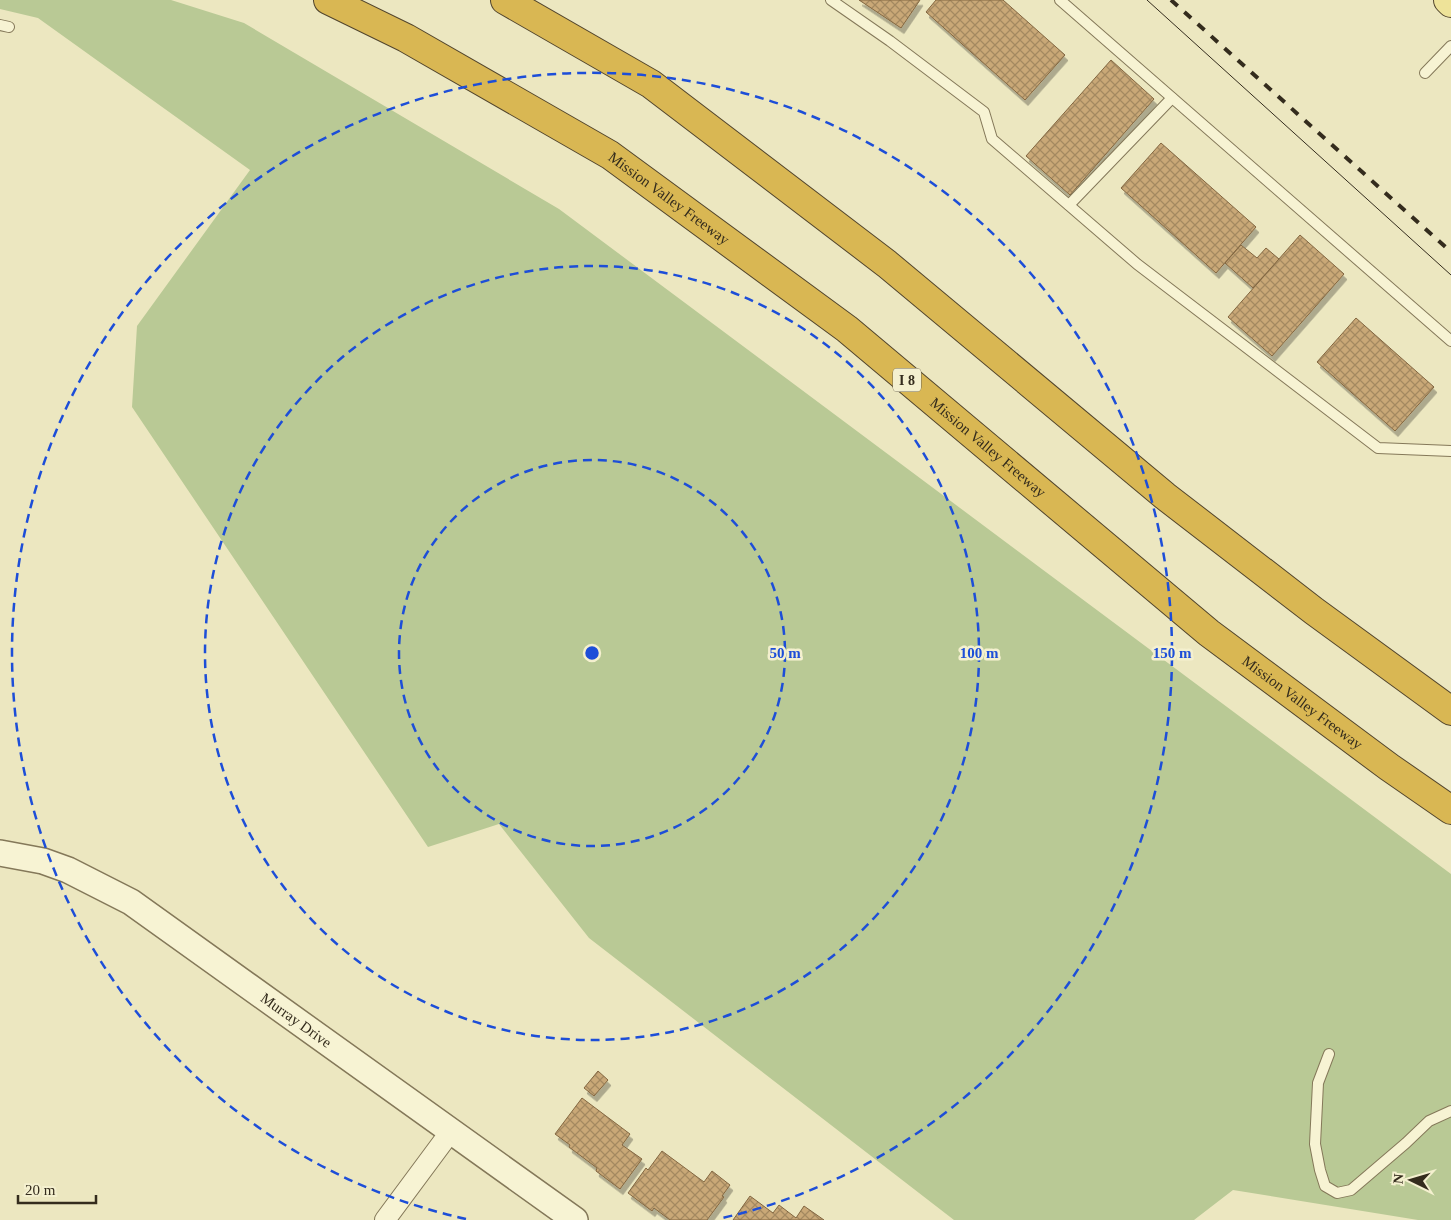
<svg xmlns="http://www.w3.org/2000/svg" width="1451" height="1220" font-family="'Times New Roman',serif">
  <style>
    .grass { fill: #b9c995 }
    .building { fill: url(#building-cross-hatch); stroke: #826640; filter: url(#shadow) }
    .lines { fill: none; stroke-linecap: round; stroke-linejoin: round }
    .service-casing { stroke: #847859; stroke-width: 12 }
    .minor-casing { stroke: #847859; stroke-width: 22 }
    .tertiary-casing { stroke: #847859; stroke-width: 28 }
    .primary-casing { stroke: #52452d; stroke-width: 30 }
    .motorway-casing { stroke: #52452d; stroke-width: 30 }
    .service { stroke: #f7f3d3; stroke-width: 10 }
    .minor { stroke: #f7f3d3; stroke-width: 20 }
    .tertiary { stroke: #f7f3d3; stroke-width: 25 }
    .primary { stroke: #eee399; stroke-width: 28 }
    .motorway { stroke: #d9b753; stroke-width: 28 }
    .tram { stroke: #342c1d; stroke-width: 1 }
    .rail { stroke: #342c1d; stroke-width: 4; stroke-dasharray: 9 9; stroke-linecap: butt }
    .ring { fill: none; stroke: #1d4ed8; stroke-width: 2.5; stroke-dasharray: 9 6 }
    .labels { text-anchor: middle; dominant-baseline: central; stroke-width: 5; stroke-linejoin: round; paint-order: stroke }
    .shield { fill: #f4f0cf; stroke: #6e6752; stroke-width: 1 }
    .shield-label { font-size: 14px; font-weight: bold; fill: #342c1d }
    .street-label { font-size: 15px; fill: #342c1d; stroke: #f4f0cf }
    .centre { fill: #1d4ed8; stroke: #f4f0cf; stroke-width: 2.5 }
    .ring-label { font-size: 15px; text-anchor: middle; font-weight: bold; fill: #1d4ed8; stroke: #f4f0cf; stroke-width: 5; stroke-linejoin: round; paint-order: stroke }
  </style>
  <defs>
    <pattern id="building-cross-hatch" width="8" height="8" patternUnits="userSpaceOnUse" patternTransform="scale(1.25)"><rect width="8" height="8" fill="#c9a877"/><path d="M0 0l8 8M0 8l8-8" fill="none" stroke="#a48961"/></pattern>
    <filter id="shadow"><feDropShadow dx="3" dy="5.5" stdDeviation="0" flood-color="#0004"/></filter>
  </defs>
  <rect width="100%" height="100%" fill="#ece7c0"/>
  <!-- grass -->
  <path class="grass" d="M 0,0 L 171,0 L 244,23 L 559,209 L 1451,874 L 1451,1220 L 1418,1220 L 1233,1190 L 1194,1220 L 954,1220 L 589,938 L 499,824 L 428,847 L 132,407 L 137,326 L 250,170 L 38,18 L 0,9 Z"/>
  <!-- building -->
  <g class="building">
    <path d="M 859,0 L 920,0 L 901,28 Z"/>
    <path d="M 936,0 L 1003,0 L 1065,55 L 1025,100 L 926,12 Z"/>
    <path d="M 1111,60 L 1154,99 L 1070,195 L 1026,156 Z"/>
    <path d="M 1161,143 L 1256,227 L 1216,273 L 1121,188 Z"/>
    <path d="M 1300,235 L 1344,274 L 1272,356 L 1228,317 Z"/>
    <path d="M 1241,245 L 1257,258 L 1266,248 L 1279,259 L 1253,288 L 1225,263 Z"/>
    <path d="M 1356,318 L 1434,387 L 1395,431 L 1317,362 Z"/>
    <path d="M 598,1071 L 608,1080 L 594,1096 L 584,1088 Z"/>
    <path d="M 582,1098 L 630,1134 L 622,1145 L 642,1159 L 620,1189 L 596,1171 L 597,1168 L 569,1147 L 570,1145 L 555,1134 Z"/>
    <path d="M 662,1151 L 704,1182 L 712,1171 L 730,1185 L 722,1196 L 724,1197 L 707,1220 L 670,1220 L 654,1208 L 652,1211 L 628,1193 L 646,1168 L 648,1170 Z"/>
    <path d="M 750,1196 L 773,1213 L 779,1205 L 796,1218 L 804,1206 L 824,1220 L 733,1220 Z"/>
  </g>
  <g class="lines">
    <!-- service casing -->
    <g class="service-casing">
      <g id="service">
        <path d="M 831,0 L 890,41 L 984,112 L 992,139 L 1137,264 L 1378,448 L 1451,451"/>
        <path d="M 1060,0 L 1451,341"/>
        <path d="M 0,25 L 9,27"/>
        <path d="M 1425,73 L 1451,46"/>
        <path d="M 1069,205 L 1172,98"/>
        <path d="M 1329,1054 L 1318,1083 L 1315,1144 L 1320,1170 L 1325,1186 L 1337,1193 L 1351,1190 L 1406,1143 L 1429,1121 L 1451,1111"/>
      </g>
    </g>
    <!-- minor casing -->
    <g class="minor-casing">
      <path id="minor" d="M 385,1220 L 451,1131"/>
    </g>
    <!-- tertiary casing -->
    <g class="tertiary-casing">
      <g id="tertiary">
        <path id="s1" d="M 0,853 L 43,861 L 68,870 L 131,902 L 575,1220"/>
      </g>
    </g>
    <!-- primary casing -->
    <g class="primary-casing">
      <path id="primary" d="M 1448,0 L 1451,3"/>
    </g>
    <!-- motorway casing -->
    <g class="motorway-casing">
      <g id="motorway">
        <path id="s2" d="M 328,0 L 406,38 L 610,155 L 847,329 L 1209,633 L 1389,767 L 1451,810"/>
        <path d="M 505,0 L 651,84 L 887,264 L 1165,496 L 1314,611 L 1451,711"/>
      </g>
    </g>
    <!-- service -->
    <use href="#service" class="service"/>
    <!-- minor -->
    <use href="#minor" class="minor"/>
    <!-- tertiary -->
    <use href="#tertiary" class="tertiary"/>
    <!-- primary -->
    <use href="#primary" class="primary"/>
    <!-- motorway -->
    <use href="#motorway" class="motorway"/>
    <!-- tram -->
    <path class="tram" d="M 1147,0 L 1451,275"/>
    <!-- rail -->
    <path class="rail" d="M 1171,0 L 1451,252"/>
  </g>
  <!-- distance rings -->
  <g class="ring">
    <circle cx="592" cy="653" r="193"/>
    <circle cx="592" cy="653" r="387"/>
    <path d="M466 1219A580 580 0 1 1 718 1219"/>
  </g>
  <g class="labels">
    <!-- shield labels -->
    <rect class="shield" x="893" y="368.5" width="28" height="23" rx="4"/>
    <g class="shield-label">
      <text x="907" y="380">I 8</text>
    </g>
    <!-- street labels -->
    <g class="street-label">
      <text stroke="none"><textPath href="#s2" startOffset="395">Mission Valley Freeway</textPath></text>
      <text stroke="none"><textPath href="#s2" startOffset="800">Mission Valley Freeway</textPath></text>
      <text stroke="none"><textPath href="#s2" startOffset="1205">Mission Valley Freeway</textPath></text>
      <text stroke="none"><textPath href="#s1" startOffset="344">Murray Drive</textPath></text>
    </g>
  </g>
  <circle cx="592" cy="653" r="8" class="centre"/>
  <g class="ring-label">
    <text x="785" y="658">50 m</text>
    <text x="979" y="658">100 m</text>
    <text x="1172" y="658">150 m</text>
  </g>
  <!-- north arrow -->
  <g transform="translate(1411 1180) rotate(275)" stroke="#f4f0cf" stroke-width="4" paint-order="stroke">
  <path d="M0-4L9 19L0 12L-9 19Z" fill="#342c1d"/>
  <text y="-8" font-size="14" font-weight="bold" text-anchor="middle" fill="#342c1d">N</text>
  </g>
  <!-- scale -->
  <path d="M18 1195v8h78v-8" fill="none" stroke="#342c1d" stroke-width="2.5"/>
  <text x="25" y="1195" font-size="15" fill="#342c1d" stroke="#f4f0cf" stroke-width="4" paint-order="stroke">20 m</text>
</svg>
